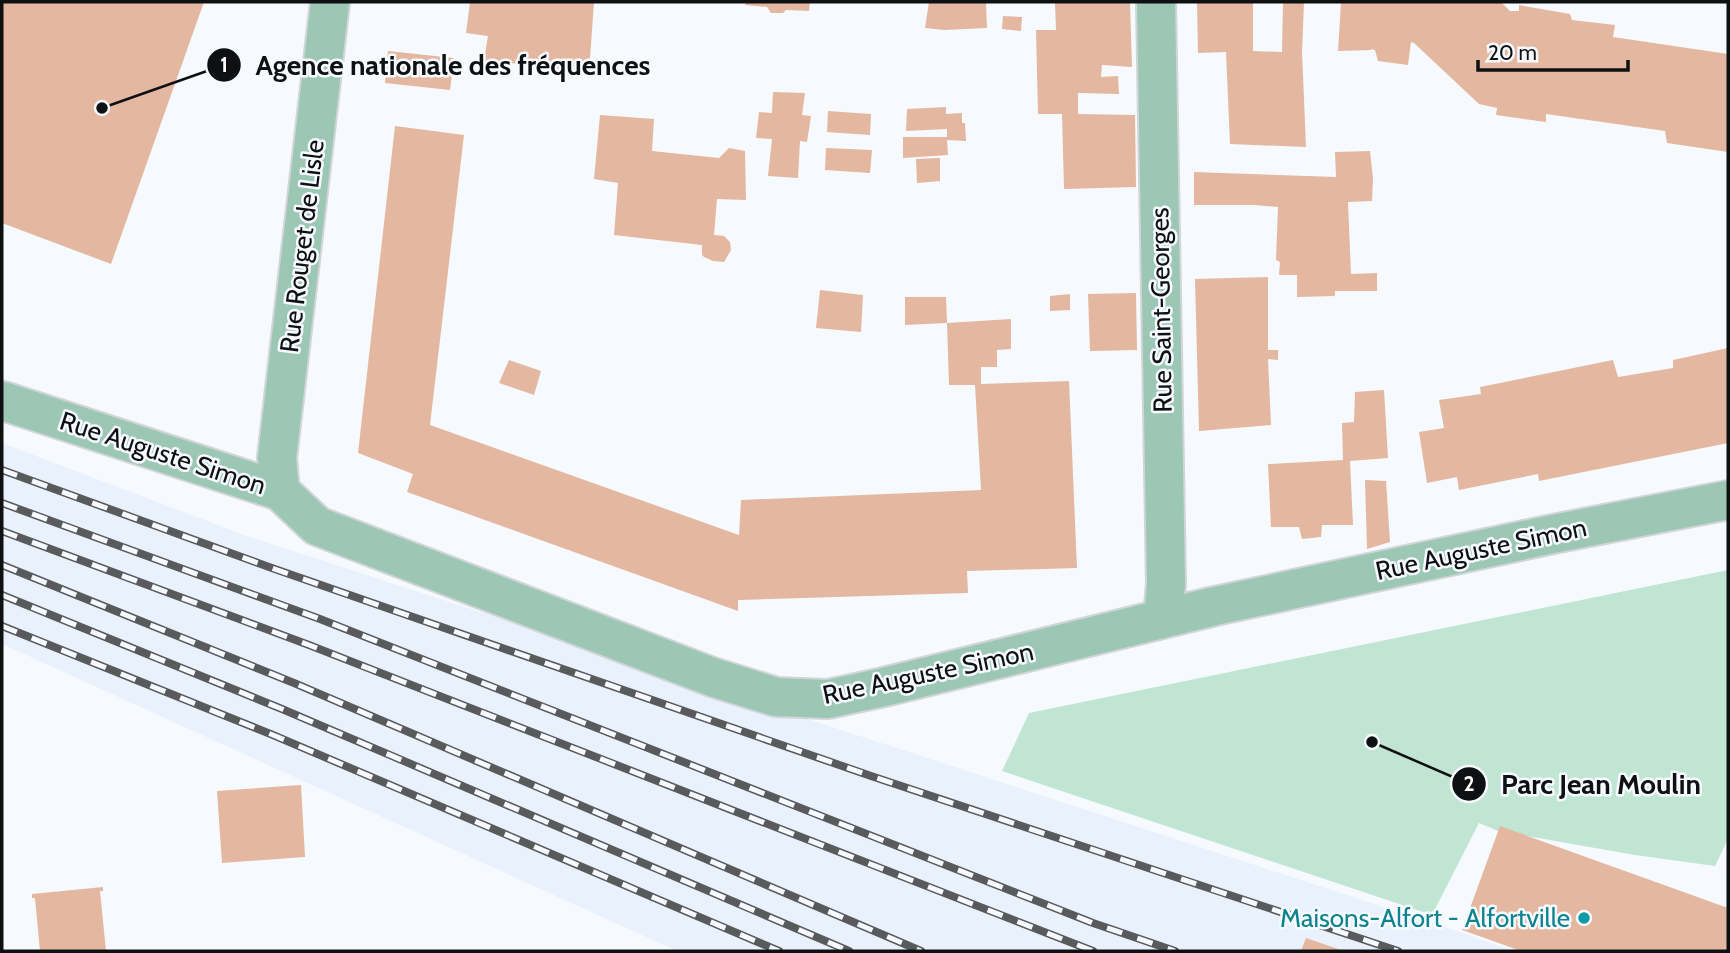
<svg xmlns="http://www.w3.org/2000/svg" width="1730" height="953" font-family="Cabin,sans-serif">
  <style>
    .built { fill: #e9f1fc }
    .green { fill: #c0e6d3 }
    .building { fill: #e3b7a0 }
    .lines { fill: none; stroke-linecap: round; stroke-linejoin: round }
    .minor-casing { stroke: #d1d5d8; stroke-width: 42 }
    .minor { stroke: #9bc7b4; stroke-width: 38 }
    .rail-casing { stroke: #585a5c; stroke-width: 8 }
    .rail { stroke: #f6fafe; stroke-width: 5; stroke-dasharray: 16; stroke-linecap: butt }
    .culture-dot { fill: #0f9aa8; stroke: #f6fafe; stroke-width: 2.5 }
    .labels { text-anchor: middle; dominant-baseline: central; stroke-width: 5; stroke-linejoin: round; paint-order: stroke }
    .street-label { font-size: 26px; fill: #0f1012; stroke: #f6fafe }
    .culture-label { font-size: 26px; fill: #0d838f; stroke: #f6fafe; text-anchor: end }
    .leader { fill: none; stroke: #0f1012; stroke-width: 2.5 }
    .callout-dot { fill: #0f1012; stroke: #f6fafe; stroke-width: 2.5 }
    .mark-label { font-size: 21px; text-anchor: middle; font-weight: bold; fill: #fff }
    .callout-label { font-size: 28px; text-anchor: middle; font-weight: bold; fill: #0f1012; stroke: #f6fafe; stroke-width: 5; stroke-linejoin: round; paint-order: stroke }
  </style>
  <rect width="100%" height="100%" fill="#f6fafe"/>
  <!-- built -->
  <path class="built" d="M 2,443 L 244,535 L 1457,931 L 1514,951 L 677,951 L 2,644 Z"/>
  <!-- green -->
  <path class="green" d="M 1728,570 L 1728,839 L 1715,866 L 1635,855 L 1498,831 L 1479,823 L 1432,915 L 1002,771 L 1029,713 Z"/>
  <!-- building -->
  <g class="building">
    <path d="M 2,2 L 204,2 L 111,264 L 2,223 Z"/>
    <path d="M 470,2 L 594,2 L 589,72 L 484,60 L 488,36 L 466,33 Z"/>
    <path d="M 746,2 L 810,2 L 809,11 L 786,10 L 783,13 L 771,13 L 767,7 L 745,5 Z"/>
    <path d="M 929,2 L 986,2 L 987,28 L 944,30 L 925,28 Z"/>
    <path d="M 1055,2 L 1130,2 L 1132,67 L 1102,65 L 1101,77 L 1118,76 L 1119,94 L 1078,93 L 1078,114 L 1135,115 L 1136,187 L 1064,189 L 1062,114 L 1038,114 L 1036,30 L 1056,30 Z"/>
    <path d="M 1197,2 L 1253,2 L 1253,51 L 1282,52 L 1283,2 L 1304,2 L 1302,52 L 1306,147 L 1230,144 L 1226,52 L 1198,53 Z"/>
    <path d="M 1341,2 L 1501,2 L 1510,11 L 1519,11 L 1519,5 L 1570,14 L 1572,20 L 1615,25 L 1613,37 L 1728,54 L 1728,152 L 1667,143 L 1665,131 L 1546,114 L 1546,122 L 1496,115 L 1497,108 L 1479,104 L 1414,43 L 1411,42 L 1408,65 L 1378,61 L 1375,50 L 1371,49 L 1371,50 L 1338,51 Z"/>
    <path d="M 1003,16 L 1022,17 L 1021,31 L 1002,29 Z"/>
    <path d="M 388,51 L 454,58 L 450,90 L 385,83 Z"/>
    <path d="M 773,92 L 805,93 L 802,115 L 811,116 L 807,142 L 800,141 L 798,178 L 768,176 L 772,139 L 756,138 L 759,112 L 772,113 Z"/>
    <path d="M 946,107 L 946,114 L 962,113 L 962,123 L 965,123 L 966,141 L 947,140 L 948,155 L 903,158 L 903,137 L 947,137 L 947,129 L 906,131 L 907,109 Z"/>
    <path d="M 828,111 L 871,114 L 870,135 L 827,132 Z"/>
    <path d="M 600,115 L 654,119 L 652,151 L 719,158 L 729,148 L 745,151 L 746,200 L 717,199 L 714,235 L 724,236 L 730,242 L 731,250 L 724,262 L 713,261 L 704,257 L 702,255 L 702,245 L 614,235 L 618,183 L 594,179 Z"/>
    <path d="M 395,126 L 464,135 L 430,425 L 739,535 L 741,500 L 981,490 L 975,385 L 949,385 L 947,323 L 1011,319 L 1011,349 L 997,350 L 997,367 L 981,367 L 981,384 L 1069,381 L 1077,568 L 967,571 L 968,593 L 738,600 L 738,611 L 407,492 L 413,474 L 358,453 Z"/>
    <path d="M 826,148 L 872,150 L 870,173 L 825,170 Z"/>
    <path d="M 1370,151 L 1373,179 L 1372,201 L 1348,202 L 1351,274 L 1377,273 L 1377,291 L 1335,291 L 1335,296 L 1297,297 L 1297,275 L 1279,275 L 1280,262 L 1276,260 L 1278,207 L 1254,205 L 1194,205 L 1194,172 L 1336,177 L 1335,152 Z"/>
    <path d="M 940,158 L 940,181 L 917,183 L 916,159 Z"/>
    <path d="M 1268,277 L 1268,350 L 1278,350 L 1278,360 L 1268,359 L 1271,425 L 1199,431 L 1195,279 Z"/>
    <path d="M 820,290 L 863,295 L 861,332 L 816,328 Z"/>
    <path d="M 1136,293 L 1137,350 L 1090,351 L 1088,294 Z"/>
    <path d="M 1070,294 L 1070,310 L 1050,311 L 1050,296 Z"/>
    <path d="M 905,297 L 946,297 L 947,323 L 905,325 Z"/>
    <path d="M 1728,348 L 1728,443 L 1539,481 L 1538,474 L 1459,490 L 1457,477 L 1427,483 L 1419,432 L 1444,428 L 1439,400 L 1481,394 L 1480,387 L 1613,360 L 1618,377 L 1673,368 L 1673,360 Z"/>
    <path d="M 509,360 L 541,371 L 534,395 L 499,383 Z"/>
    <path d="M 1384,390 L 1388,458 L 1350,461 L 1353,525 L 1322,525 L 1321,537 L 1302,539 L 1299,527 L 1271,527 L 1268,464 L 1343,460 L 1342,423 L 1354,422 L 1355,392 Z"/>
    <path d="M 1365,480 L 1386,481 L 1390,542 L 1367,549 Z"/>
    <path d="M 301,785 L 305,857 L 222,863 L 217,791 Z"/>
    <path d="M 1500,826 L 1728,908 L 1728,951 L 1521,951 L 1462,930 Z"/>
    <path d="M 103,887 L 103,891 L 100,891 L 106,951 L 40,951 L 35,898 L 32,898 L 32,894 Z"/>
    <path d="M 1306,938 L 1344,951 L 1301,951 Z"/>
  </g>
  <g class="lines">
    <!-- minor casing -->
    <g class="minor-casing">
      <g id="minor">
        <path d="M 1156,2 L 1166,584 L 1163,618"/>
        <path d="M 3,401 L 280,491 L 317,526 L 712,677 L 776,697 L 828,699 L 884,687 L 1215,606 L 1553,534 L 1728,500"/>
        <path d="M 280,491 L 277,458 L 330,2"/>
      </g>
    </g>
    <!-- minor -->
    <use href="#minor" class="minor"/>
    <!-- rail casing -->
    <g class="rail-casing">
      <g id="rail">
        <path d="M 2,470 L 269,567 L 871,776 L 1398,951"/>
        <path d="M 2,503 L 320,619 L 1093,923 L 1175,951"/>
        <path d="M 2,531 L 309,645 L 1093,951"/>
        <path d="M 2,565 L 294,683 L 921,951"/>
        <path d="M 2,595 L 282,709 L 849,951"/>
        <path d="M 2,626 L 273,735 L 779,951"/>
      </g>
    </g>
    <!-- rail -->
    <use href="#rail" class="rail"/>
  </g>
  <!-- markers -->
  <circle class="culture-dot" cx="1584" cy="918" r="7"/>
  <g class="labels">
    <!-- street labels -->
    <g class="street-label">
      <text transform="translate(302 246) rotate(-83)">Rue Rouget de Lisle</text>
      <text transform="translate(1161 310) rotate(-91)">Rue Saint-Georges</text>
      <text transform="translate(163 453) rotate(18)">Rue Auguste Simon</text>
      <text transform="translate(1481 549) rotate(-12)">Rue Auguste Simon</text>
      <text transform="translate(928 673) rotate(-12)">Rue Auguste Simon</text>
    </g>
    <!-- culture labels -->
    <g class="culture-label">
      <text x="1570" y="918">Maisons-Alfort - Alfortville</text>
    </g>
  </g>
  <!-- callouts -->
  <path class="leader" d="M102 108L224 65M1372 742L1469 784"/>
  <g class="callout-dot">
    <circle cx="102" cy="108" r="7"/>
    <circle cx="1372" cy="742" r="7"/>
    <circle cx="224" cy="65" r="18"/>
    <circle cx="1469" cy="784" r="18"/>
  </g>
  <g class="mark-label">
    <text x="224" y="72">1</text>
    <text x="1469" y="791">2</text>
  </g>
  <g class="callout-label">
    <text x="453" y="75">Agence nationale des fréquences</text>
    <text x="1601" y="794">Parc Jean Moulin</text>
  </g>
  <!-- border -->
  <rect width="1730" height="953" fill="none" stroke="#0f1012" stroke-width="7"/>
  <!-- scale -->
  <path d="M1478 60v10h150v-10" fill="none" stroke="#0f1012" stroke-width="3.5"/>
  <text x="1488" y="60" font-size="21" fill="#0f1012" stroke="#f6fafe" stroke-width="5" paint-order="stroke">20 m</text>
</svg>
